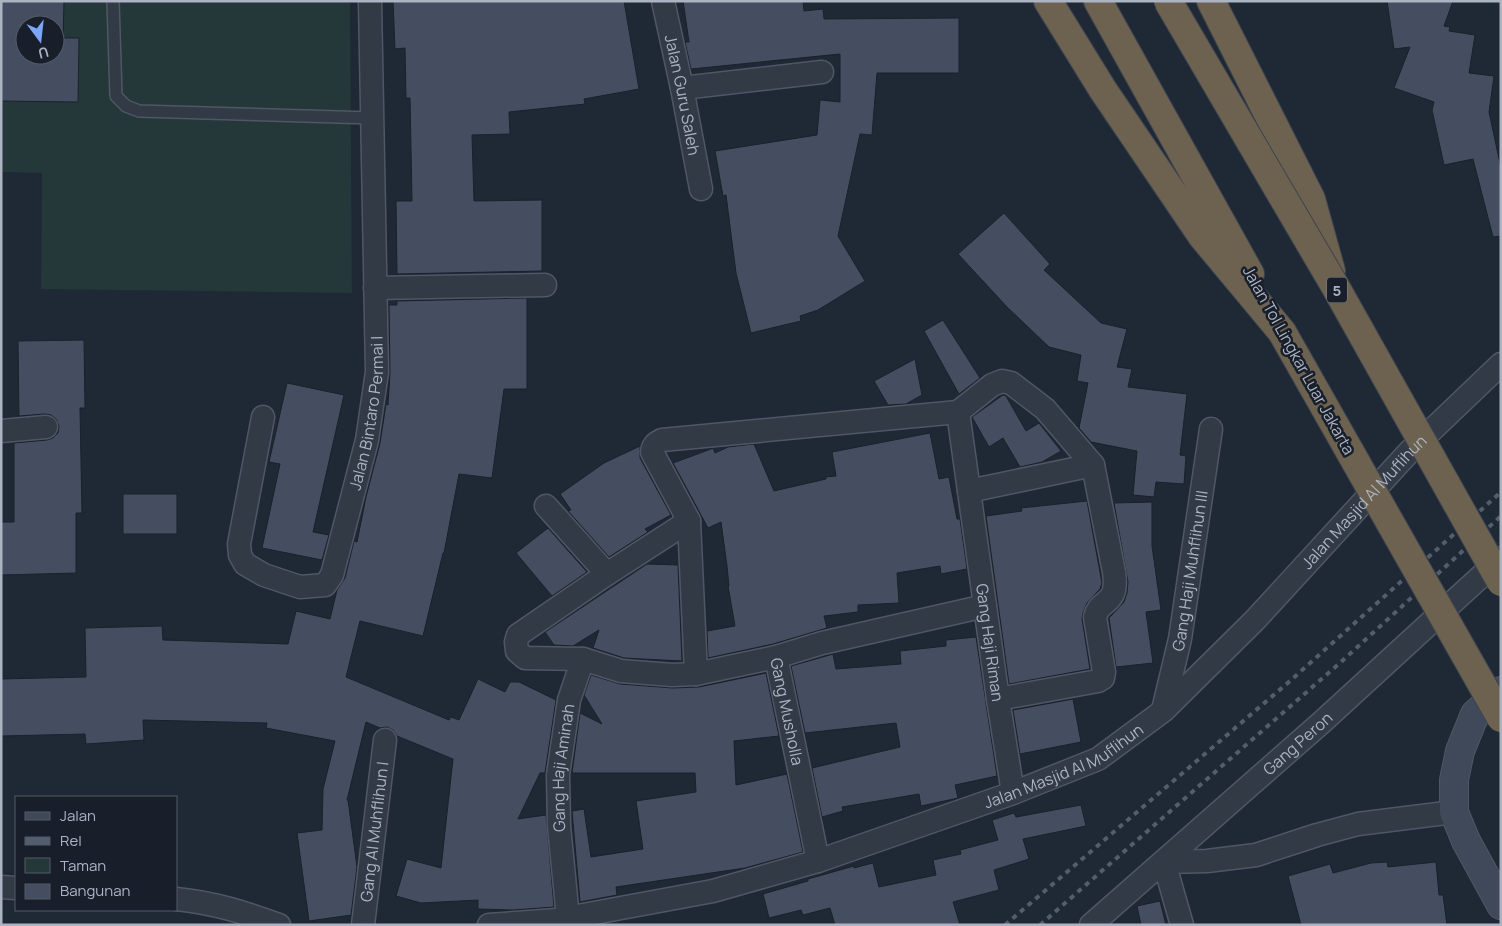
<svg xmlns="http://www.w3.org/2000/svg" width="1502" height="926" font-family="Manrope,sans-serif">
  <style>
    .green { fill: #243739; fill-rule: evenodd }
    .building { fill: #454e60; stroke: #1a212c; fill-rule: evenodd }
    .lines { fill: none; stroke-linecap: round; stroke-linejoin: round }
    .lane-casing { stroke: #505764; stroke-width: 14 }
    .street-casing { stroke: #505764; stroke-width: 25 }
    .secondary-casing { stroke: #505764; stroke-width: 30 }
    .highway-casing { stroke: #3d4450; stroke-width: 30 }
    .lane { stroke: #323a46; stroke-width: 11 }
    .street { stroke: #323a46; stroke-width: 22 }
    .secondary { stroke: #404959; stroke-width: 28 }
    .highway { stroke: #6c624f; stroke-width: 28 }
    .rail { stroke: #545d6d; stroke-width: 4; stroke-dasharray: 5 5; stroke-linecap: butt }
    .highway-bridge-casing { stroke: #3d4450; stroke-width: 30; stroke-linecap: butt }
    .highway-bridge { stroke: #6c624f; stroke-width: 28 }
    .labels { text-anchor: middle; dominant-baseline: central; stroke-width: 5; stroke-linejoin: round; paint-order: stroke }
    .shield { fill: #181f2a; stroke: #808795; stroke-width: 1 }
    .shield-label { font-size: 15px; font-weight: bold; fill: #acb4c3 }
    .street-label { font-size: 16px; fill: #acb4c3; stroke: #181f2a }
  </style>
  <rect width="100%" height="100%" fill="#1f2835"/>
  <!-- green -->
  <path class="green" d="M 1,1 L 350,1 L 352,293 L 41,289 L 42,173 L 1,172 ZM 25,25 L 55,25 L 55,55 L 25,55 Z"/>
  <!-- building -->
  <g class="building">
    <path d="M 1,1 L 64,1 L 63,38 L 79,38 L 78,102 L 1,101 ZM 25,25 L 55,25 L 55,55 L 25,55 Z"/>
    <path d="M 393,1 L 624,1 L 639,89 L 584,99 L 585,104 L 509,112 L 510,134 L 472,135 L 474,201 L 542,200 L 542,271 L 397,274 L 396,201 L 412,201 L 410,98 L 406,98 L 405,48 L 395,49 Z"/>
    <path d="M 683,1 L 803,1 L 804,11 L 823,9 L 824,19 L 959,18 L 959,73 L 877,73 L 872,135 L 860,134 L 838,236 L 865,281 L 818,310 L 800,316 L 801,321 L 751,333 L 736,273 L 726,195 L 723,196 L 715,151 L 817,135 L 820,100 L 840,102 L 840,54 L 691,69 L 685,42 L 689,42 Z"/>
    <path d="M 1387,1 L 1453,1 L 1444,26 L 1450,27 L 1449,31 L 1475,35 L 1469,73 L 1494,76 L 1489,112 L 1501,168 L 1501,236 L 1493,237 L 1473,159 L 1444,165 L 1432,110 L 1434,102 L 1394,88 L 1410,47 L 1394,49 Z"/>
    <path d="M 1004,213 L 1050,264 L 1044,270 L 1101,323 L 1127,329 L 1117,367 L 1132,369 L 1128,387 L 1187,394 L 1180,455 L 1186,456 L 1184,484 L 1156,482 L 1154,497 L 1133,495 L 1137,451 L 1091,442 L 1079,428 L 1088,383 L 1077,381 L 1081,355 L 1049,347 L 1007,307 L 958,254 Z"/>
    <path d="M 527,298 L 527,389 L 504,389 L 492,478 L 459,474 L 444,553 L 443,553 L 423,636 L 360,621 L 346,677 L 449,720 L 451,717 L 459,720 L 478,679 L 505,692 L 510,682 L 519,682 L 556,700 L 545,773 L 540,773 L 518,819 L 546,815 L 554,907 L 513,910 L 478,909 L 478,900 L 421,903 L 396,896 L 407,859 L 441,868 L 453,759 L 397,736 L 393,730 L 387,727 L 380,728 L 366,722 L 347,800 L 348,800 L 357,867 L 351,915 L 309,921 L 297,833 L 322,830 L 323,789 L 335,741 L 266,728 L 267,723 L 143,720 L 144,740 L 86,744 L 85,734 L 1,736 L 1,679 L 86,677 L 85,628 L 162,626 L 163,640 L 288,644 L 296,611 L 330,619 L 337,590 L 345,578 L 354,541 L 357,542 L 366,497 L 380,443 L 386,404 L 388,405 L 390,372 L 389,305 L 397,305 L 397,301 Z"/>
    <path d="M 943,320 L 980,378 L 959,394 L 924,331 Z"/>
    <path d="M 84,340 L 85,408 L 80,408 L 82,513 L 76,513 L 76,573 L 1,575 L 1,522 L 14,522 L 14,443 L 47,440 L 53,438 L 58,433 L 59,426 L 56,419 L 51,415 L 45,414 L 19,416 L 18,341 Z"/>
    <path d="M 915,359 L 922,395 L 906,404 L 888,405 L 874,381 Z"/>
    <path d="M 287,383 L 344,395 L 313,532 L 329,535 L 322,560 L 262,548 L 280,464 L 269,462 Z"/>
    <path d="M 1003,395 L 1006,396 L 1026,431 L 1039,423 L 1061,451 L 1042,462 L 1020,467 L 1003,438 L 989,447 L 972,417 Z"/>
    <path d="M 930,433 L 939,479 L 949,477 L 957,519 L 960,519 L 967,569 L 941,574 L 940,566 L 897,573 L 899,603 L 858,605 L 858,612 L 824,616 L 827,628 L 773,644 L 708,658 L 707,631 L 735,626 L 728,586 L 729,586 L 727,566 L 721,522 L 708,528 L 673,463 L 711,449 L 713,448 L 715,453 L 728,447 L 754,444 L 774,491 L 826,479 L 826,477 L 836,476 L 832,452 Z"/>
    <path d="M 640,446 L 640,458 L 671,515 L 645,529 L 648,532 L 609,557 L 568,511 L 571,510 L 560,494 L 604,463 Z"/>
    <rect x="123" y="494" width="54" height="40"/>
    <path d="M 1087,501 L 1102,583 L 1100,589 L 1087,603 L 1083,613 L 1082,619 L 1090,669 L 1009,684 L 986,516 L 1022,511 L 1021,508 Z"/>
    <path d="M 1152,502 L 1152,546 L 1161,610 L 1146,612 L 1153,663 L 1116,667 L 1109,618 L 1124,602 L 1127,593 L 1128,582 L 1114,503 Z"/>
    <path d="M 548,528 L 587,572 L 552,596 L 516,553 Z"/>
    <path d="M 647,564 L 678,565 L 682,661 L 624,658 L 593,648 L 599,630 L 573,646 L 554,645 L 545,632 Z"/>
    <path d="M 976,637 L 997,776 L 955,785 L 958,798 L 921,806 L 919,794 L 842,807 L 843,811 L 822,817 L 812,768 L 900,747 L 896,723 L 805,733 L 791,666 L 833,654 L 836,669 L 901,664 L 900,651 L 946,646 L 946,640 Z"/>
    <path d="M 766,673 L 779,736 L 734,741 L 736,785 L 787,774 L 803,852 L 745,868 L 616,887 L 617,895 L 580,902 L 572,811 L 584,809 L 591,857 L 643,849 L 636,801 L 696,792 L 695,773 L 572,773 L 580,713 L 602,724 L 584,695 L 591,675 L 620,684 L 673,688 L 699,687 Z"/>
    <path d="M 1073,699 L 1081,742 L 1020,754 L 1013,710 Z"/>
    <path d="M 1081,805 L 1086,826 L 1023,839 L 1029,859 L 994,870 L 999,890 L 953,902 L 960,925 L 835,925 L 830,908 L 803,915 L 801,910 L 769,918 L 763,894 L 808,881 L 808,879 L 854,866 L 854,868 L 873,863 L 879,887 L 936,875 L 933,860 L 961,854 L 960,850 L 998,840 L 992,820 L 1014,813 L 1016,817 Z"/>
    <path d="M 1387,862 L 1388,867 L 1436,862 L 1439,895 L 1443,895 L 1447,925 L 1301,925 L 1288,876 L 1330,864 L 1333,873 L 1371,863 Z"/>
    <path d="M 1160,901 L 1166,925 L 1141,925 L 1137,906 Z"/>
  </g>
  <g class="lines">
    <!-- lane casing -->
    <g class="lane-casing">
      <path id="lane" d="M 113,1 L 116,96 L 126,106 L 139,111 L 372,118"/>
    </g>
    <!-- street casing -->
    <g class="street-casing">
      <g id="street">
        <path id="s1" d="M 663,1 L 682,88 L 701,189"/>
        <path d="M 682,88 L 822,72"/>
        <path d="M 375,288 L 545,285"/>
        <path d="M 958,412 L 992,385 L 1002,381 L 1011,383 L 1045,409 L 1093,465 L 1114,572 C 1119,607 1100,597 1095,617 L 1104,672 L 1103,678 L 1098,681 L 998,699"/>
        <path id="s2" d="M 263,417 L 239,544 L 240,555 L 245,564 L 264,575 L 300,587 L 325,585 L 332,575 L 367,440 L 377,372 L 370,1"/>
        <path d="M 1,431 L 46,427"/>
        <path d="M 969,491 L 1093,465"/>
        <path d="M 546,506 L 607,574"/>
        <path d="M 776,657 L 822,643 L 985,606"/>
        <path d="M 583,659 L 525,658 L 517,651 L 516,642 L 518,635 L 607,574 L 689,521"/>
        <path id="s3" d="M 696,674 L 689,521 L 652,452 C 653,445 656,443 662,440 L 958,412 L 998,699 L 1013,793"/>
        <path id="s4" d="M 1163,710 L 1180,639 L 1211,429"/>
        <path d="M 1,887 L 16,888"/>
        <path d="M 176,899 C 215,903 243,912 279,925"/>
        <path id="s5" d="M 568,918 L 559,826 L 558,775 L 569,700 L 583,659 L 621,671 L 672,675 L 696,674 L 776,657 L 818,861"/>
        <path id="s6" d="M 363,925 L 385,740"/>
        <path id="s7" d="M 489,925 L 556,920 L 713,891 L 818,861 L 1013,793 L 1098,759 L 1163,711 L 1255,620 L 1410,451 L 1501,364"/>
        <path id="s8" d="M 1091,925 L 1322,722 L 1501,558"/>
        <path d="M 1182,925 L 1164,862 L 1207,861 L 1256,855 L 1317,835 L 1358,824 L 1454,812"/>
      </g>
    </g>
    <!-- secondary casing -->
    <g class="secondary-casing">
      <path id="secondary" d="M 1501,691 L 1475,714 L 1460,751 L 1454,780 L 1454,812 L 1466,841 L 1501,905"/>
    </g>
    <!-- highway casing -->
    <g class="highway-casing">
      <g id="highway">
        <path d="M 1048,1 L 1103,90 L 1202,236 L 1282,332"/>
        <path d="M 1098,1 L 1250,274"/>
        <path d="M 1211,1 L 1311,199 L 1331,271"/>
      </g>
    </g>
    <!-- lane -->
    <use href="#lane" class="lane"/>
    <!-- street -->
    <use href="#street" class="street"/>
    <!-- secondary -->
    <use href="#secondary" class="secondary"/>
    <!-- highway -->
    <use href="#highway" class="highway"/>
    <!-- rail -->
    <g class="rail">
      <path d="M 1005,925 L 1290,681 L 1501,492"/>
      <path d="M 1040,925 L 1341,662 L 1501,516"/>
    </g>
    <!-- highway-bridge casing -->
    <g class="highway-bridge-casing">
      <g id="highway-bridge">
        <path d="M 1168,1 L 1335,286 L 1501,582"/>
        <path d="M 1282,332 L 1501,718"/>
      </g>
    </g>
    <!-- highway-bridge -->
    <use href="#highway-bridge" class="highway-bridge"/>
  </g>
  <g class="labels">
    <!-- shield labels -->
    <rect class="shield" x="1327" y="277.5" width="20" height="25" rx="4"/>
    <g class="shield-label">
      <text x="1337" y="290">5</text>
    </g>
    <!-- street labels -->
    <g class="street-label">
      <text stroke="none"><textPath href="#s1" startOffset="96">Jalan Guru Saleh</textPath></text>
      <text transform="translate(1299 360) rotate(61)">Jalan Tol Lingkar Luar Jakarta</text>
      <text stroke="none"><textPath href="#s2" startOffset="414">Jalan Bintaro Permai I</textPath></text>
      <text stroke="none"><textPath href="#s7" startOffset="1005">Jalan Masjid Al Muflihun</textPath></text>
      <text stroke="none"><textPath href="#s4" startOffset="142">Gang Haji Muhflihun III</textPath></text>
      <text stroke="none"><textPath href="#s3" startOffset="778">Gang Haji Riman</textPath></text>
      <text stroke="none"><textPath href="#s5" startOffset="515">Gang Musholla</textPath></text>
      <text stroke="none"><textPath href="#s8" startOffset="275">Gang Peron</textPath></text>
      <text stroke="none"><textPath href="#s7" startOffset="600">Jalan Masjid Al Muflihun</textPath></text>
      <text stroke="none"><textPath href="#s5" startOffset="151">Gang Haji Aminah</textPath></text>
      <text stroke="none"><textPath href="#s6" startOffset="94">Gang Al Muhflihun I</textPath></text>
    </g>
  </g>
  <!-- border -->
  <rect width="1502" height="926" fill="none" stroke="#acb4c3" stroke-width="5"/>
  <!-- legend -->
  <rect x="15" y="796" width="162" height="115" fill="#181f2a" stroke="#535b67"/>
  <rect x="25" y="812" width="25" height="8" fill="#404959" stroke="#535b67"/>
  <text x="60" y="821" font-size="15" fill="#acb4c3">Jalan</text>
  <rect x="25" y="837" width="25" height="8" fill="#545d6d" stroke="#535b67"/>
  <text x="60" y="846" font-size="15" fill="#acb4c3">Rel</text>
  <rect x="25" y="858" width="25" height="15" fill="#243739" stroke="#535b67"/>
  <text x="60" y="871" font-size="15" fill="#acb4c3">Taman</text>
  <rect x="25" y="884" width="25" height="15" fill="#454e60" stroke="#535b67"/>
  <text x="60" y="896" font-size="15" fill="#acb4c3">Bangunan</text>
  <!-- north arrow -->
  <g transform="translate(40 40) rotate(165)"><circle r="24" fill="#181f2a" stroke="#535b67"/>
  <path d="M0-4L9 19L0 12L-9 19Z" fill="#7ca7f8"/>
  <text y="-8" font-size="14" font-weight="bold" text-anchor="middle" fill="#acb4c3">U</text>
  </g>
</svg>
